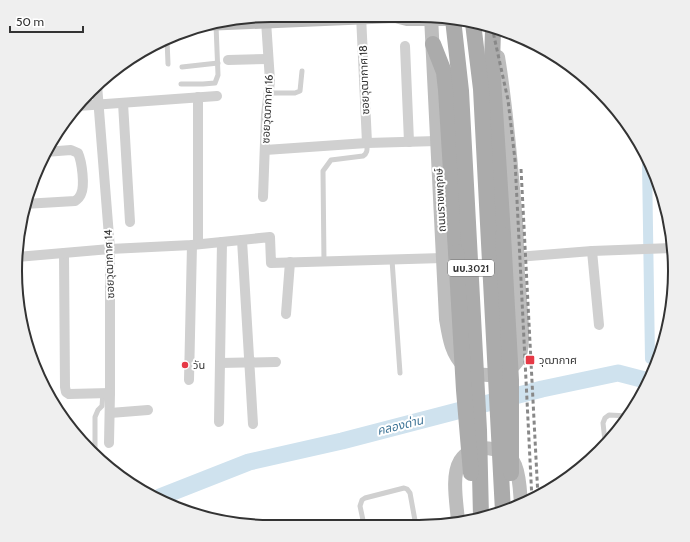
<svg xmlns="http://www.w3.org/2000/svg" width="690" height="542" font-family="Cabin,'Noto Sans Thai',sans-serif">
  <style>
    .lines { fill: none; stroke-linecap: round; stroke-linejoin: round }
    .canal { stroke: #cfe2ee; stroke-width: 10 }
    .river { stroke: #cfe2ee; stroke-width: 17 }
    .service { stroke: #d0d0d0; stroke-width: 5 }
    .minor { stroke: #d0d0d0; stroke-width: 10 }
    .secondary { stroke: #bdbdbd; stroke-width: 14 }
    .primary { stroke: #ababab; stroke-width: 16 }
    .rail { stroke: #888; stroke-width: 3; stroke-dasharray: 4 3; stroke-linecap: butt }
    .primary-bridge { stroke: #ababab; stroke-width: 16 }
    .poi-dot { fill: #e63946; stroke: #fff; stroke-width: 1.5 }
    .labels { text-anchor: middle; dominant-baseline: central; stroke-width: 4; stroke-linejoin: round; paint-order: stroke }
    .shield { fill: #fff; stroke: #707070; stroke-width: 1 }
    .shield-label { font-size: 10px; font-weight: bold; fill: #333 }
    .street-label { font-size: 11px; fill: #333; stroke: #fff }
    .poi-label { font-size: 11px; fill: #333; stroke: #fff; text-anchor: start }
    .water-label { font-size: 12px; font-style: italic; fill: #3f7597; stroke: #fff }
    .rim { fill: none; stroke: #333; stroke-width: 2 }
  </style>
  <rect width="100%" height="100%" fill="#fff"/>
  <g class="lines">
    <!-- canal -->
    <path class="canal" d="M 647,162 L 650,359"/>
    <!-- river -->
    <path class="river" d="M 160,497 L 249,462 L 342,441 L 542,389 L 618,373 L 645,380"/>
    <!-- service -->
    <g class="service">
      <path d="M 167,39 L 168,64"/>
      <path d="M 182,67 L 218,63"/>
      <path d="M 181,84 L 203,84 L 215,83 L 218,75 L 216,25"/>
      <path d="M 269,93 L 295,93 L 300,91 L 302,71"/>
      <path d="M 392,260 L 400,373"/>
      <path d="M 324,262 L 323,171 L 331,160 L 363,156 C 368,153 367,149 367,143"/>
      <path d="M 605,441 L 603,423 L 605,418 L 609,415 L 628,416"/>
      <path d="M 95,454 L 95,417 L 98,410 L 102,406 L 103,393"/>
      <path d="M 364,525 L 360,506 L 362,500 L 365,498 L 404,488 L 407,489 L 410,493 L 416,526"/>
    </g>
    <!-- minor -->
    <g class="minor">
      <path d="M 361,15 L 367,143"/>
      <path d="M 405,46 L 409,142"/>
      <path d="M 228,60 L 268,59"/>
      <path d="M 97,85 L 110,249 L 110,393 L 109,443"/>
      <path d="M 198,97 L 198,244"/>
      <path d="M 123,103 L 130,222"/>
      <path d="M 78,106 L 217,96"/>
      <path d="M 265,150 L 367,143 L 437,141"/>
      <path d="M 263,197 L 266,115 L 270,81 L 266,21"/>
      <path d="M 24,204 L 75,201 C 78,199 80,197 81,194 C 85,186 82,162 78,153 L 71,150 L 45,152"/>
      <path d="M 670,229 L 671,248"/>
      <path d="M 242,240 L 253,424"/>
      <path d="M 592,251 L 599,325"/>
      <path d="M 64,253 L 65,387 L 66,392 L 69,394 L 110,393"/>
      <path d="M 17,257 L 110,249 L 192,245 L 270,237 L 271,263 L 443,258"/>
      <path d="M 517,257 L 592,251 L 672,248"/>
      <path d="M 286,314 L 290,262"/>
      <path d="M 220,363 L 276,362"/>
      <path d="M 189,380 L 192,245"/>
      <path d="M 110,413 L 148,410"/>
      <path d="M 219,422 L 222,242"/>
    </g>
    <!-- secondary -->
    <g class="secondary">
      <path d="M 431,16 L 446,319 C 449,337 451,353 464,366 C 477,381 514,377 520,355 C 525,335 519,296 518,274 C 517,257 517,239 516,222 C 511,167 507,111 498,57"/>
      <path d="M 204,24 L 395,16 L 407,19 L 454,19"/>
      <path d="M 458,522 C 457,505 451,476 460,461 C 472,442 506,445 515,465 C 520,477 520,492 521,505"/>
    </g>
    <!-- primary -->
    <g class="primary">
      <path d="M 493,30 L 492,63 L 503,235"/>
      <path d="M 433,44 L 444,72 L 446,90 L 456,252"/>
    </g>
    <!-- rail -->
    <g class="rail">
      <path d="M 492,27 L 508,100 L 515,160 L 532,500"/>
      <path d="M 521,169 L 538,497"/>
    </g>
    <!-- primary-bridge -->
    <g class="primary-bridge">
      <path d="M 453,19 L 461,91 L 479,430 L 481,517"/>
      <path d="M 473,23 L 481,89 L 503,512"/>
      <path d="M 503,235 L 511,380 L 511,473"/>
      <path d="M 456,252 L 464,390 L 471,473"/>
    </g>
  </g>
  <!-- markers -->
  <g class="poi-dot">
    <rect x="525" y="355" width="10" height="10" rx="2"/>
    <circle cx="185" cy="365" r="4"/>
  </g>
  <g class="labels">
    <!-- shield labels -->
    <rect class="shield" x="448" y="260" width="46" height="16" rx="3"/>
    <g class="shield-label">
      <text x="471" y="268">นบ.3021</text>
    </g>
    <!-- street labels -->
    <g class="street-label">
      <text transform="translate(364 80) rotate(-92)">ซอยวุฒากาศ 18</text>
      <text transform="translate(267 109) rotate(-87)">ซอยวุฒากาศ 16</text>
      <text transform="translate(440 200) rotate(-93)">ถนนราชพฤกษ์</text>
      <text transform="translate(109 264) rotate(-92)">ซอยวุฒากาศ 14</text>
    </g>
    <!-- poi labels -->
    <g class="poi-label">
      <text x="539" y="360">วุฒากาศ</text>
      <text x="193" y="365">วัน</text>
    </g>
    <!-- water labels -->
    <g class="water-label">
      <text transform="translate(400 425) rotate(-14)">คลองด่าน</text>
    </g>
  </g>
  <!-- crop -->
  <path d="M0 0H690V542H0ZM271 22H419A249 249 0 0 1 668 271V271A249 249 0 0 1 419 520H271A249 249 0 0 1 22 271V271A249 249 0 0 1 271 22Z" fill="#efefef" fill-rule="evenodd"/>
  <path class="rim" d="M271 22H419A249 249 0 0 1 668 271V271A249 249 0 0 1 419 520H271A249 249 0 0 1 22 271V271A249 249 0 0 1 271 22Z"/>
  <!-- scale -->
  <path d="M10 26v6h73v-6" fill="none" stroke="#333333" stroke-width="2"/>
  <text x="16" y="26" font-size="12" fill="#333333" stroke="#ffffff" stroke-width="3" paint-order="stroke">50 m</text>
</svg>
